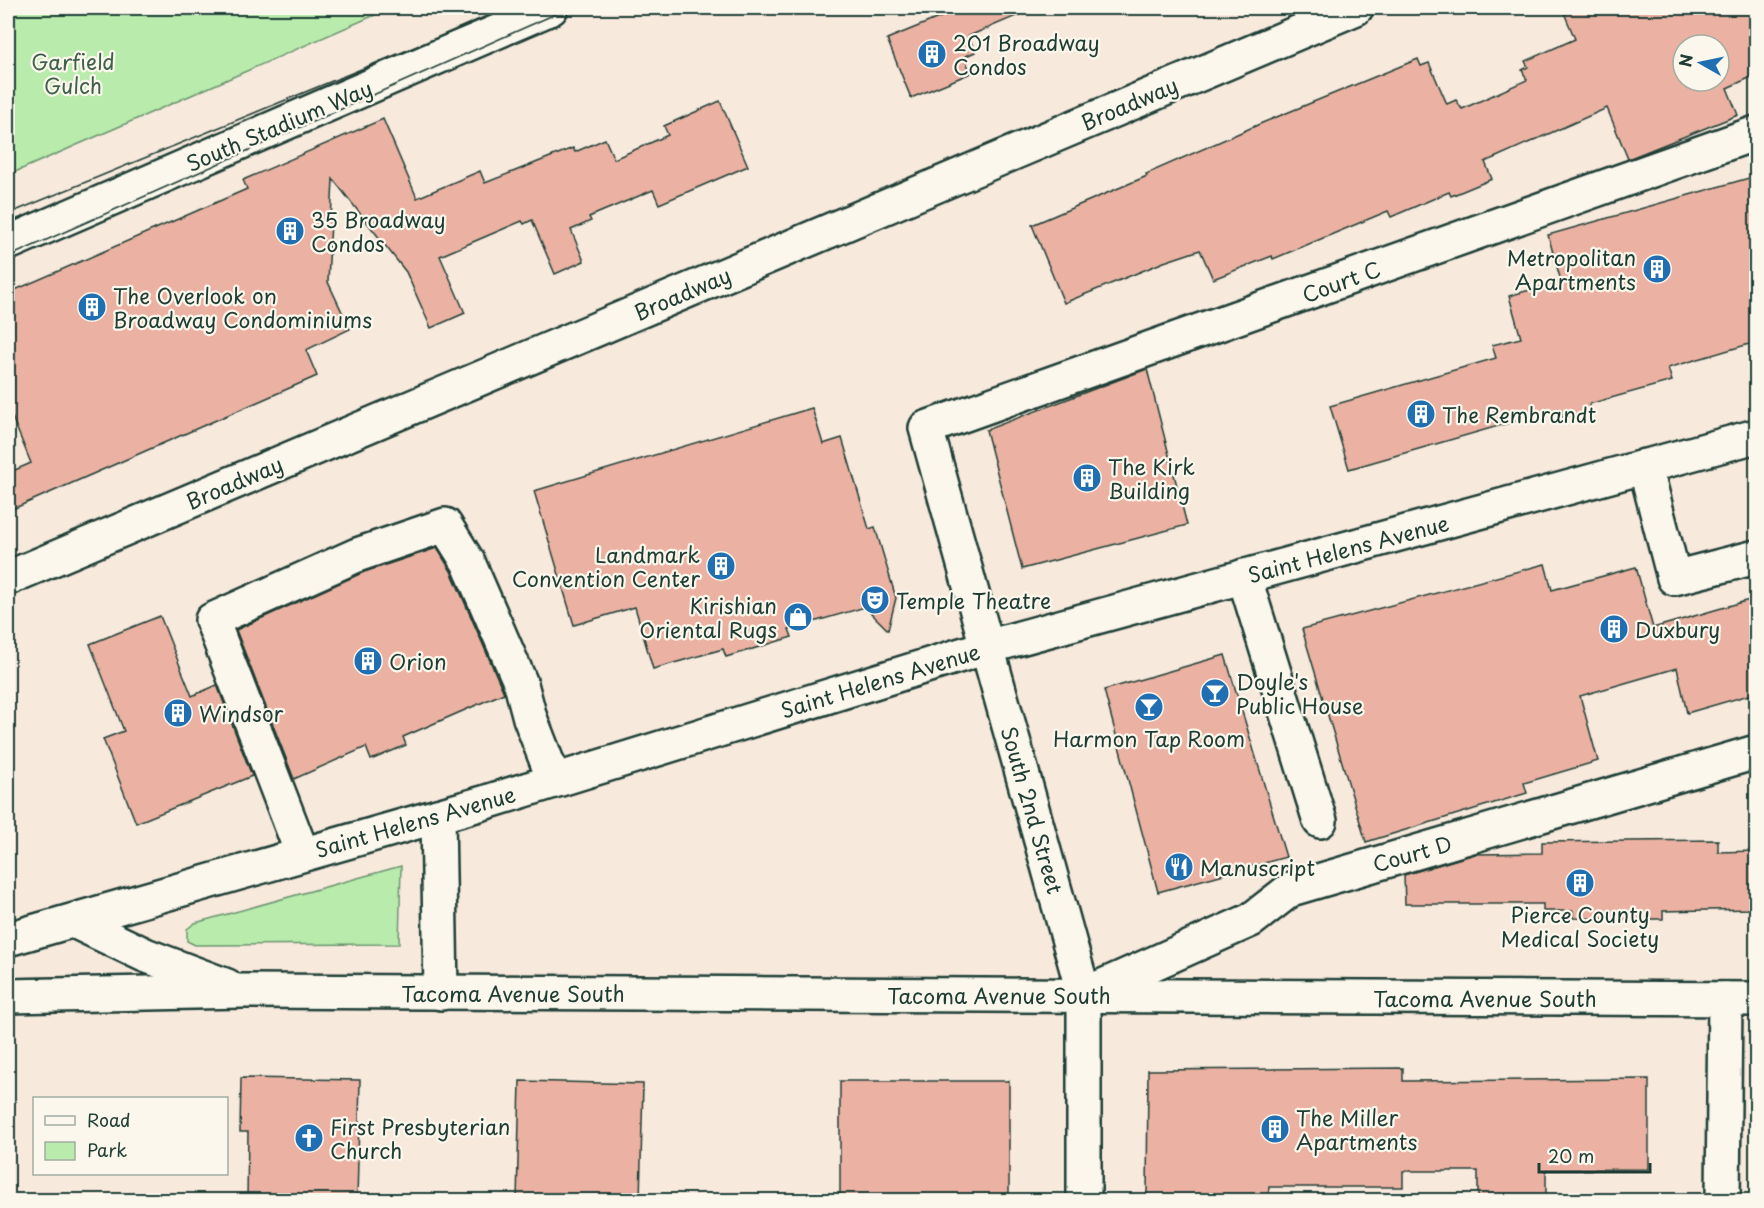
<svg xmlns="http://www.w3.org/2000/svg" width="1764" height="1208" font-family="'Playpen Sans',sans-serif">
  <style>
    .green { fill: #b8ebac; stroke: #6c9470; stroke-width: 1.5 }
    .building { fill: #ebb2a3; stroke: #1f3d34; stroke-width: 1.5; fill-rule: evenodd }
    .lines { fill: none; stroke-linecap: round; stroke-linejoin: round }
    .minor-casing { stroke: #1f3d34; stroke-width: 38 }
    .major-casing { stroke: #1f3d34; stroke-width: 38 }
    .minor { stroke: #fbf7ec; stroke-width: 33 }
    .major { stroke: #fbf7ec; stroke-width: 33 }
    .tram { stroke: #1f3d34; stroke-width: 1.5 }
    .labels { text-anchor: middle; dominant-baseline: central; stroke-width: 4.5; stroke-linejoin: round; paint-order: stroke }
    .poi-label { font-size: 21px; fill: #1f3d34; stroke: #fbf7ec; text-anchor: start }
    .park-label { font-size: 21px; fill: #3e604c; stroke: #fbf7ec }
    .street-label { font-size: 21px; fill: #1f3d34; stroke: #fbf7ec }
  </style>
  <rect width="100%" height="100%" fill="#f8e9dd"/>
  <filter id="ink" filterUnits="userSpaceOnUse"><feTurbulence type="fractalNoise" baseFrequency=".0167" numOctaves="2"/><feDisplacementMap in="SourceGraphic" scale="12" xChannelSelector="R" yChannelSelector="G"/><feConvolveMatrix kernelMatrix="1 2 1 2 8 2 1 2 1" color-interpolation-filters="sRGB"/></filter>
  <g filter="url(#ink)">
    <!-- green -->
    <g class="green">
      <path d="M 8,8 L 391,8 L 8,175 Z"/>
      <path d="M 401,866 L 399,944 L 195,945 L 187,941 L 187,929 L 195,923 Z"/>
    </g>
    <!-- building -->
    <g class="building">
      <path d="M 963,8 L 1035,8 L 969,36 L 975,52 L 964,57 L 971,73 L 911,98 L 887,39 Z"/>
      <path d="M 1562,8 L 1756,8 L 1756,75 L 1727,88 L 1738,115 L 1628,159 L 1607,108 L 1485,162 L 1492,179 L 1451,196 L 1449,192 L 1391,217 L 1388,211 L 1273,259 L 1272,256 L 1213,279 L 1200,250 L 1164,262 L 1064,303 L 1032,225 L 1147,176 L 1146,174 L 1262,123 L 1418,59 L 1421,66 L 1429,63 L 1447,104 L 1456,100 L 1462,109 L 1527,80 L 1522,70 L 1528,67 L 1525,61 L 1575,39 ZM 1683,45 L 1719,45 L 1719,81 L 1683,81 Z"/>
      <path d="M 720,101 L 748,166 L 659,204 L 653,190 L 589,217 L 591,221 L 571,230 L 584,261 L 555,274 L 532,220 L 524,224 L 522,221 L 440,256 L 465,313 L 431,328 L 406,272 L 333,179 L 328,282 L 350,329 L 306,350 L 317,376 L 8,511 L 8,473 L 31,463 L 8,407 L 8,293 L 247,189 L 243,180 L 383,119 L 417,198 L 480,171 L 485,183 L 573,148 L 575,152 L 605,139 L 614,159 L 668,135 L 664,126 Z"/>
      <path d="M 1756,176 L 1756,342 L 1668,368 L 1672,381 L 1589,404 L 1590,410 L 1563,418 L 1561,409 L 1554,410 L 1349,469 L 1330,406 L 1496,358 L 1492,345 L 1521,338 L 1509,296 L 1561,281 L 1548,235 Z"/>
      <path d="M 1147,369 L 1187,525 L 1022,569 L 986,430 Z"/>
      <path d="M 812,408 L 823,444 L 842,438 L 869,529 L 875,527 L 896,598 L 888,630 L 865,607 L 789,629 L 792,637 L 726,657 L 723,649 L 653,669 L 635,607 L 574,625 L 534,491 Z"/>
      <path d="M 437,548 L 451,571 L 504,693 L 403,737 L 406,745 L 371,760 L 366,747 L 294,779 L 236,630 L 364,572 Z"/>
      <path d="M 1545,564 L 1552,590 L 1636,567 L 1653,628 L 1756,598 L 1756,693 L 1687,713 L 1677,668 L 1580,696 L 1598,761 L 1524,783 L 1527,793 L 1366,842 L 1302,629 Z"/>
      <path d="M 160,616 L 192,696 L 217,685 L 252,776 L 136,823 L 103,739 L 124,731 L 90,644 Z"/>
      <path d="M 1225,655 L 1286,857 L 1158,892 L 1104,690 Z"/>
      <path d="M 1718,840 L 1718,852 L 1756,851 L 1756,897 L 1751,897 L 1752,909 L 1663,911 L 1663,919 L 1617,919 L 1573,918 L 1573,911 L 1543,911 L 1543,904 L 1405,904 L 1404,875 L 1475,854 L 1542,853 L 1542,842 Z"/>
      <path d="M 1403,1068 L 1403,1081 L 1649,1079 L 1649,1169 L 1546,1170 L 1546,1200 L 1478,1200 L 1478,1171 L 1403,1171 L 1403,1187 L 1269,1187 L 1268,1200 L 1147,1200 L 1148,1070 Z"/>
      <path d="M 241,1078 L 360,1080 L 357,1200 L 247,1200 L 248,1132 L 240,1132 Z"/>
      <path d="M 520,1081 L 643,1084 L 640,1200 L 517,1200 Z"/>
      <rect x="840" y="1081" width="169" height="119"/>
    </g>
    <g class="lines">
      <!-- minor casing -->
      <g class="minor-casing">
        <g id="minor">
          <path d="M 1645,466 L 1674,578 L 1756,557"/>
          <path d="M 1244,576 L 1320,821"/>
          <path d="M 8,578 L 1356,8"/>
          <path d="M 438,816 L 441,993"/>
          <path d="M 302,853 L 212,620 L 357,555 L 445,525 L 468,562 L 521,684 L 530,718 L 554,780"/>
          <path d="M 74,921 L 145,955 L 227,986"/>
          <path d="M 8,939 L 483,803 L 987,647 L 1756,436"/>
          <path d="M 1094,990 L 1251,920 L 1291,889 L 1756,752"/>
          <path d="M 8,996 L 242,991 L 1756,999"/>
          <path d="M 1084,1200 L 1084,995 L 926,428 L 1756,133"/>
          <path d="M 1723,1200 L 1725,999"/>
        </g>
      </g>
      <!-- major casing -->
      <g class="major-casing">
        <path id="major" d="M 8,243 L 551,8"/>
      </g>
      <!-- minor -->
      <use href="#minor" class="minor"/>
      <!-- major -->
      <use href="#major" class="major"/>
      <!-- tram -->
      <g class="tram">
        <path d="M 8,214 L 510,8"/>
        <path d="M 8,257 L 569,8"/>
      </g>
    </g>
  </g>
  <!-- icons -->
  <defs>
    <g id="building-disc" transform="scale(1.5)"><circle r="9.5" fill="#1f6fb2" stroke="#fbf7ec"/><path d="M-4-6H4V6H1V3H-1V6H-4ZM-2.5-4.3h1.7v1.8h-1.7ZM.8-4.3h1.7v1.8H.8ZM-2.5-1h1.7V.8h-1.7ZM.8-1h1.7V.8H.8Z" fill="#fff"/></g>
    <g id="theatre-disc" transform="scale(1.5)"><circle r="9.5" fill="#1f6fb2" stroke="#fbf7ec"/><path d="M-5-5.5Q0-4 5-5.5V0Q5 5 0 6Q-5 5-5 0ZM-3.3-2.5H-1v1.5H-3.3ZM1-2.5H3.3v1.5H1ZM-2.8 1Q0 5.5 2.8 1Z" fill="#fff"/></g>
    <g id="shop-disc" transform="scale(1.5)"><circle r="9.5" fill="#1f6fb2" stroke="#fbf7ec"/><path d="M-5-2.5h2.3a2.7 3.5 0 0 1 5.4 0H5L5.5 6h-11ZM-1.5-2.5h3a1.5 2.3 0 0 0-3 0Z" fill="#fff"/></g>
    <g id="bar-disc" transform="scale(1.5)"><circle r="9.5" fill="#1f6fb2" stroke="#fbf7ec"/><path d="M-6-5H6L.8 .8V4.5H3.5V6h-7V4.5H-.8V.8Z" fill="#fff"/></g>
    <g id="restaurant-disc" transform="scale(1.5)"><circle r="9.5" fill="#1f6fb2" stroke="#fbf7ec"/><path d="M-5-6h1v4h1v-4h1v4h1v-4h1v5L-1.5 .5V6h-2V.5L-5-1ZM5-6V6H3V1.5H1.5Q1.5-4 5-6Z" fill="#fff"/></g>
    <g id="church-disc" transform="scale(1.5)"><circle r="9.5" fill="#1f6fb2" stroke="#fbf7ec"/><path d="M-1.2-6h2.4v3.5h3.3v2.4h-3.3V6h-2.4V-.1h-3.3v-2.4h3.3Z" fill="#fff"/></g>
  </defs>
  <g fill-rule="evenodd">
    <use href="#building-disc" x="932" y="54"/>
    <use href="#building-disc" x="290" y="231"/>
    <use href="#building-disc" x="1657" y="269"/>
    <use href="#building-disc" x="92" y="307"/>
    <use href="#building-disc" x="1421" y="414"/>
    <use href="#building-disc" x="1087" y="478"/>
    <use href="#building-disc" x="721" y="566"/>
    <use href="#theatre-disc" x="875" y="600"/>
    <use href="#shop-disc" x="798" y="617"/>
    <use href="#building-disc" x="1614" y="629"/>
    <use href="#building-disc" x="368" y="661"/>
    <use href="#bar-disc" x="1215" y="693"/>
    <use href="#bar-disc" x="1149" y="707"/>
    <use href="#building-disc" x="178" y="713"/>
    <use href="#restaurant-disc" x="1179" y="867"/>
    <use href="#building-disc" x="1580" y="883"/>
    <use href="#building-disc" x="1275" y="1129"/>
    <use href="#church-disc" x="309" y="1138"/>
  </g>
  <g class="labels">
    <!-- poi labels -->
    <g class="poi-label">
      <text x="953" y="42">201 Broadway<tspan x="953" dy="24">Condos</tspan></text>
      <text x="311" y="219">35 Broadway<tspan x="311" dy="24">Condos</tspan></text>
      <text x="1636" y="257" text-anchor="end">Metropolitan<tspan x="1636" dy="24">Apartments</tspan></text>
      <text x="113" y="295">The Overlook on<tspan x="113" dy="24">Broadway Condominiums</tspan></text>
      <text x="1442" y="414">The Rembrandt</text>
      <text x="1108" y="466">The Kirk<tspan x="1108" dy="24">Building</tspan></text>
      <text x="700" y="554" text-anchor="end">Landmark<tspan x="700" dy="24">Convention Center</tspan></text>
      <text x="896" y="600">Temple Theatre</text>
      <text x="777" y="605" text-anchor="end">Kirishian<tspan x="777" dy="24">Oriental Rugs</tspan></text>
      <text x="1635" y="629">Duxbury</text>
      <text x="389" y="661">Orion</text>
      <text x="1236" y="681">Doyle's<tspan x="1236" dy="24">Public House</tspan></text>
      <text x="199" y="713">Windsor</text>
      <text x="1149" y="738" text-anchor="middle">Harmon Tap Room</text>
      <text x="1200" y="867">Manuscript</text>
      <text x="1580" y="914" text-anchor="middle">Pierce County<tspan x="1580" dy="24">Medical Society</tspan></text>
      <text x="1296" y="1117">The Miller<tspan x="1296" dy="24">Apartments</tspan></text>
      <text x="330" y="1126">First Presbyterian<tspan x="330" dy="24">Church</tspan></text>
    </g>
    <!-- park labels -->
    <g class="park-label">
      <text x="73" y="61">Garfield<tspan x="73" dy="24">Gulch</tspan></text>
    </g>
    <!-- street labels -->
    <g class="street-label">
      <text transform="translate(1129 103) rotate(-23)">Broadway</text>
      <text transform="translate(279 125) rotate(-23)">South Stadium Way</text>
      <text transform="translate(1341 281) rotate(-20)">Court C</text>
      <text transform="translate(682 293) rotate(-23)">Broadway</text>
      <text transform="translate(234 482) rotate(-23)">Broadway</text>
      <text transform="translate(1348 548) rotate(-15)">Saint Helens Avenue</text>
      <text transform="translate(880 680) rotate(-17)">Saint Helens Avenue</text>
      <text transform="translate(1033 810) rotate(74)">South 2nd Street</text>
      <text transform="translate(415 821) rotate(-16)">Saint Helens Avenue</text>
      <text transform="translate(1412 853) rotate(-16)">Court D</text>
      <text x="513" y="993">Tacoma Avenue South</text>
      <text x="999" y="995">Tacoma Avenue South</text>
      <text x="1485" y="998">Tacoma Avenue South</text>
    </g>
  </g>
  <!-- margin -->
  <rect width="1764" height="1208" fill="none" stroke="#fbf7ec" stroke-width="30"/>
  <rect x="15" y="15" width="1734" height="1178" fill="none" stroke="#1f3d34" stroke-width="2" filter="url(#ink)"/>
  <!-- legend -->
  <rect x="33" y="1097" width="195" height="78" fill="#fbf7ec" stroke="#a3ada2" stroke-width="1.5"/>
  <rect x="45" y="1116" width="30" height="9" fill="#fbf7ec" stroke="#a3ada2" stroke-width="1.5"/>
  <text x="87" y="1127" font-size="18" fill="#1f3d34">Road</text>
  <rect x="45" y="1142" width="30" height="18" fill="#b8ebac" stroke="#a3ada2" stroke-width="1.5"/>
  <text x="87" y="1157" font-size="18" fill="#1f3d34">Park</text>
  <!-- north arrow -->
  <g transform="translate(1701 63) rotate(279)"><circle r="28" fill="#fbf7ec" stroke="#a3ada2" stroke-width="1.5"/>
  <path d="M0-4.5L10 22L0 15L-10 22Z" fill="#1f6fb2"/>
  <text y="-9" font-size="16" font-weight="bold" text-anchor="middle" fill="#1f3d34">N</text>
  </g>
  <!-- scale -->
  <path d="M1539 1163v9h111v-9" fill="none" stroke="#1f3d34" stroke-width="3"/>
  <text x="1548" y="1163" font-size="18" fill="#1f3d34" stroke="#fbf7ec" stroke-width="4.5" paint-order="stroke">20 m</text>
</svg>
